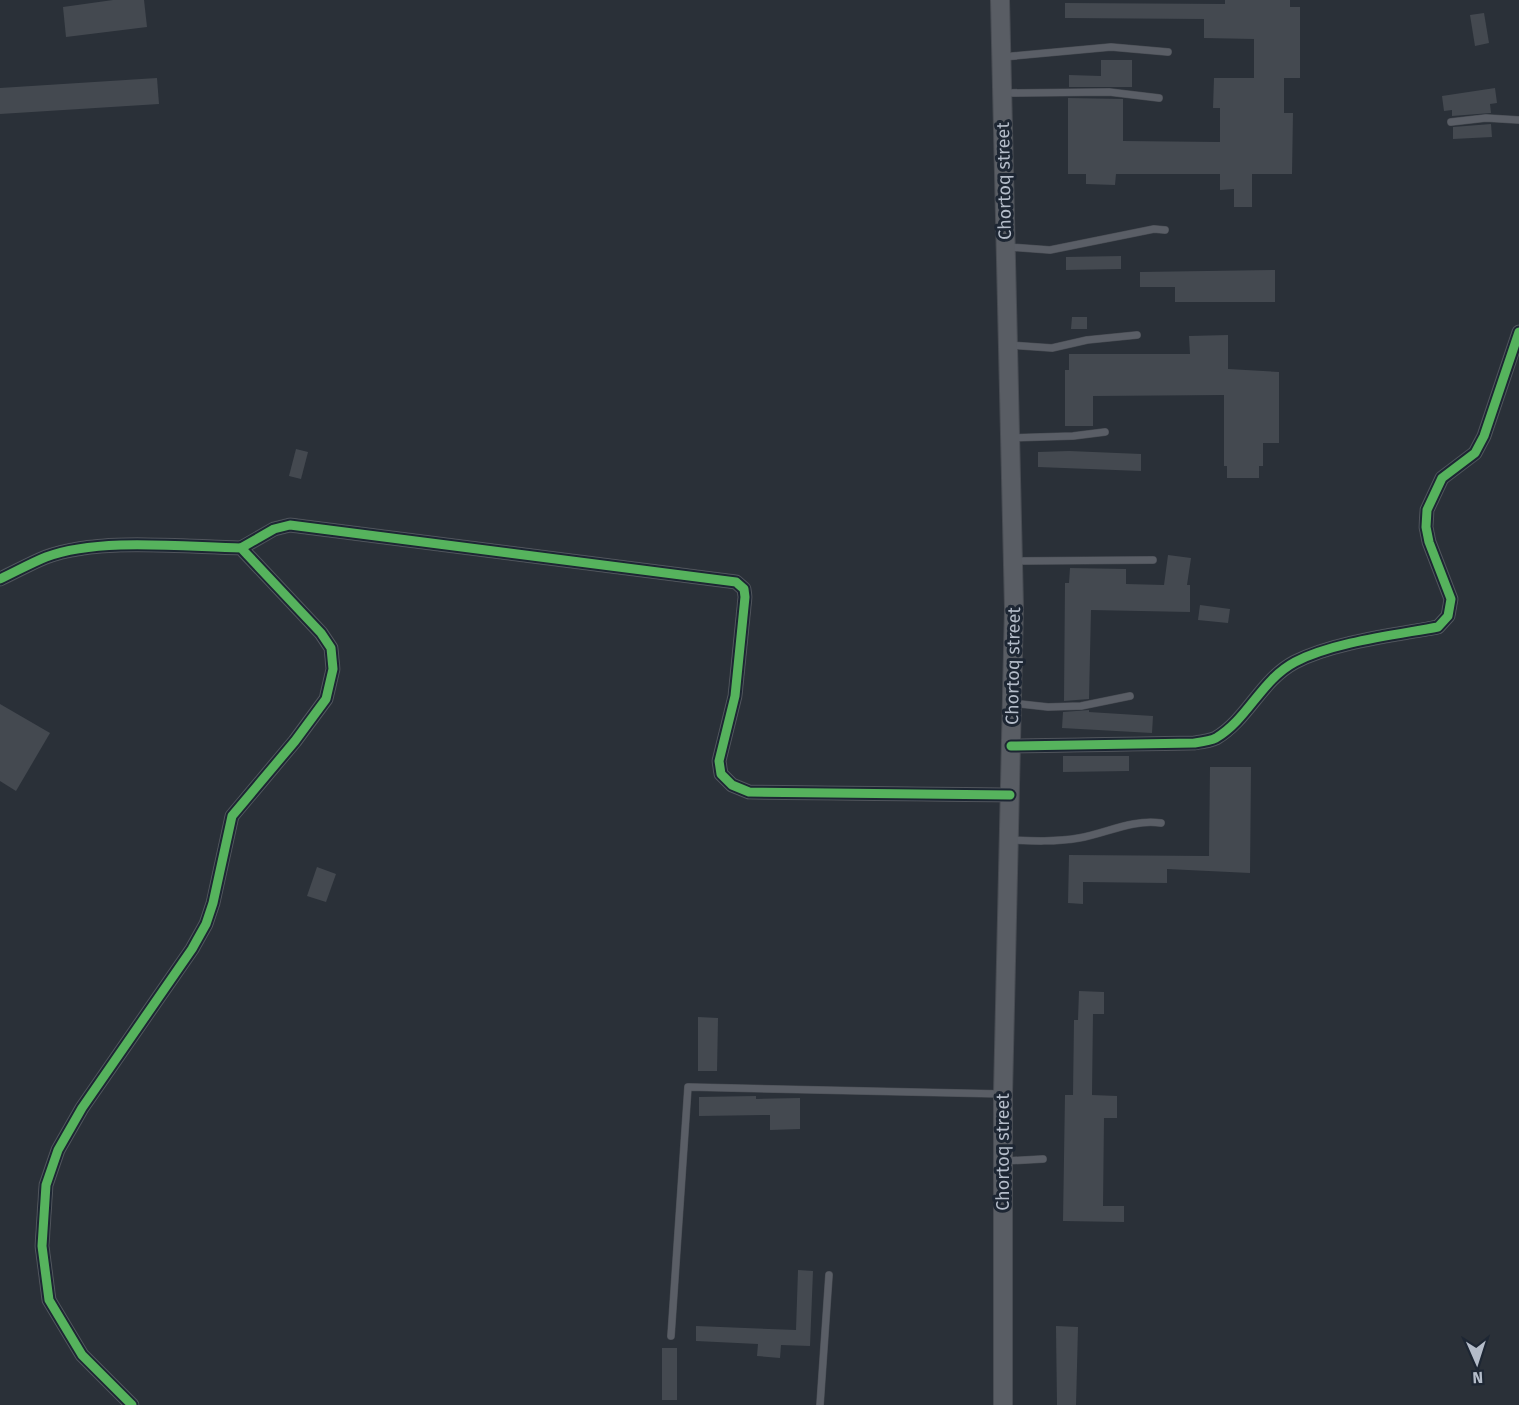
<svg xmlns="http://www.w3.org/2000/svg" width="1519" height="1405" font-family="'Fira Sans',sans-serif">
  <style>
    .building { fill: #444950 }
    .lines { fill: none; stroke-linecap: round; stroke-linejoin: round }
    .service-casing { stroke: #484c53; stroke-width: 8 }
    .minor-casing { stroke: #484c53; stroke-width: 15 }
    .secondary-casing { stroke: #484c53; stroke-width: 20 }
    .service { stroke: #5a5e66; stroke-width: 7 }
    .minor { stroke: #5a5e66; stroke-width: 14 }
    .secondary { stroke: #595d64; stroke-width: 18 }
    .cycleway-casing { stroke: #1d2633; stroke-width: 13 }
    .cycleway { stroke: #56b35d; stroke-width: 9 }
    .labels { text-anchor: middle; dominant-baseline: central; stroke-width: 6; stroke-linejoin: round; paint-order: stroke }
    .street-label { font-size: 18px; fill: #b4bcc9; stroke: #1d2633 }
  </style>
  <rect width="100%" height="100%" fill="#2a3038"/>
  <!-- building -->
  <g class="building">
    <path d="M 113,0 L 144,0 L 147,27 L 66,37 L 63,7 Z"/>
    <path d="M 1225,0 L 1290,0 L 1290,7 L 1300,7 L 1300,78 L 1284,78 L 1284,113 L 1293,113 L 1292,174 L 1252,174 L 1252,207 L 1234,207 L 1234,189 L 1220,190 L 1220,174 L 1116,174 L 1115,185 L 1086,184 L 1086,174 L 1068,174 L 1068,98 L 1123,99 L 1123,141 L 1220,142 L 1220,108 L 1213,108 L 1214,78 L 1254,78 L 1254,39 L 1204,38 L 1204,19 L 1065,18 L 1065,3 L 1225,4 Z"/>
    <path d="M 1484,13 L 1489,43 L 1475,46 L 1470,15 Z"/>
    <path d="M 1101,60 L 1132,60 L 1132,87 L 1069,87 L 1069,75 L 1101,76 Z"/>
    <path d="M 157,78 L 159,104 L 0,114 L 0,88 Z"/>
    <path d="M 1495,88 L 1497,103 L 1490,104 L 1491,113 L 1452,116 L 1452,110 L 1444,111 L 1442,96 Z"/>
    <path d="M 1491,124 L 1492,137 L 1453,139 L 1453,127 Z"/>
    <path d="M 1121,256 L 1121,269 L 1066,270 L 1066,257 Z"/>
    <path d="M 1275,270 L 1275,302 L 1175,302 L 1175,287 L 1140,287 L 1140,272 Z"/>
    <path d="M 1072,317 L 1087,317 L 1087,329 L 1071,329 Z"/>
    <path d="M 1228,335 L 1228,369 L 1279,372 L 1279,443 L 1263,443 L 1263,466 L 1259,466 L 1259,478 L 1227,478 L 1227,466 L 1224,466 L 1224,395 L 1093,396 L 1093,426 L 1065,426 L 1065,370 L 1069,370 L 1069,354 L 1190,354 L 1189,336 Z"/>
    <path d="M 296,449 L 308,452 L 301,479 L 289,476 Z"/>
    <path d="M 1069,451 L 1141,454 L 1141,471 L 1038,467 L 1038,452 Z"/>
    <path d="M 1168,555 L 1191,558 L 1187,585 L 1190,585 L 1190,612 L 1091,610 L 1089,699 L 1064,701 L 1065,583 L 1069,583 L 1070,568 L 1126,569 L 1126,584 L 1164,585 Z"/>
    <path d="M 1200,605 L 1230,609 L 1228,623 L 1198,620 Z"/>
    <path d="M 0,704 L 50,733 L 16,791 L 0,781 Z"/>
    <path d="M 1089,710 L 1089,712 L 1153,716 L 1152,733 L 1062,728 L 1063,712 Z"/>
    <path d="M 1063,756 L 1129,756 L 1129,771 L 1063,772 Z"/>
    <path d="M 1210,767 L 1251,767 L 1250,873 L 1167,869 L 1167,883 L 1083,882 L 1083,904 L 1068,903 L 1069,855 L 1209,856 Z"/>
    <path d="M 317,867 L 336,874 L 326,902 L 307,896 Z"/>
    <path d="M 1079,991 L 1104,992 L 1104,1014 L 1093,1014 L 1092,1095 L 1117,1096 L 1117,1118 L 1104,1118 L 1103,1206 L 1124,1206 L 1124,1222 L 1063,1221 L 1065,1095 L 1073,1095 L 1074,1020 L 1078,1020 Z"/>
    <path d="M 698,1017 L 718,1018 L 717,1071 L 698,1071 Z"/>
    <path d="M 756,1096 L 756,1099 L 800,1098 L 800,1129 L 770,1130 L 770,1115 L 699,1116 L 699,1097 Z"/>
    <path d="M 798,1270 L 813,1271 L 810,1346 L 781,1345 L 780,1358 L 757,1356 L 758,1344 L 696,1341 L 696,1326 L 796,1330 Z"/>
    <path d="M 1056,1326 L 1078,1327 L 1076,1405 L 1057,1405 Z"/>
    <rect x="662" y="1348" width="15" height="52"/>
  </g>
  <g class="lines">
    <!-- service casing -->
    <g class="service-casing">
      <g id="service">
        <path d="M 1003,57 L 1111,47 L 1168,52"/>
        <path d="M 1005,93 L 1109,92 L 1159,98"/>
        <path d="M 1451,122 L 1486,118 L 1519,120"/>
        <path d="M 1008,247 L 1050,250 L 1154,229 L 1165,230"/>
        <path d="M 1008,345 L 1052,348 L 1087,340 L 1137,335"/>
        <path d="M 1010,438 L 1073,436 L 1105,432"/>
        <path d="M 1013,561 L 1153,560"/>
        <path d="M 1012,703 L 1048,707 L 1081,706 L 1130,696"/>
        <path d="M 1009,840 C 1032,841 1056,842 1079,838 C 1107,833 1132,819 1161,823"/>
        <path d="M 1005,1161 L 1043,1159"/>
        <path d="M 671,1336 L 688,1087 L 1003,1094"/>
        <path d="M 820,1405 L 829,1275"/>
      </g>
    </g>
    <!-- minor casing -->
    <g class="minor-casing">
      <g id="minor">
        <path d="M 241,548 L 274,529 L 290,525 L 736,582 L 744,589 L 745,597 L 735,696 L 719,761 L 721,774 L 732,785 L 749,792 L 1010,795"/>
        <path d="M 0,579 C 15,572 31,563 46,557 C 99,537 185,547 241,548 L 321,633 L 331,648 L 333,669 L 326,699 L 295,741 L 232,816 L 213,903 L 206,924 L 192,949 L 82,1108 L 58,1150 L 46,1185 L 42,1246 L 49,1300 L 82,1355 L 132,1405"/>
        <path d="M 1011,746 L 1194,743 C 1201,742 1210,741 1216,738 C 1248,719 1261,680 1295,662 C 1334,642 1395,635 1438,627 L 1448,616 L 1451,599 L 1429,542 L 1426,527 L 1427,510 L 1442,478 L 1475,453 L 1484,436 L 1519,332"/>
      </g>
    </g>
    <!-- secondary casing -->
    <g class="secondary-casing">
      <path id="secondary" d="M 1000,0 L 1014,608 L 1003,1094 L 1003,1405"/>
    </g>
    <!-- service -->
    <use href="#service" class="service"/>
    <!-- minor -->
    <use href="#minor" class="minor"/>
    <!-- secondary -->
    <use href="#secondary" class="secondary"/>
    <!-- cycleway casing -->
    <g class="cycleway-casing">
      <g id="cycleway">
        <path d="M 241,548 L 274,529 L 290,525 L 736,582 L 744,589 L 745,597 L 735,696 L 719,761 L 721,774 L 732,785 L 749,792 L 1010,795"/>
        <path d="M 0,579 C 15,572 31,563 46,557 C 99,537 185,547 241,548 L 321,633 L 331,648 L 333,669 L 326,699 L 295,741 L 232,816 L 213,903 L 206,924 L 192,949 L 82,1108 L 58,1150 L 46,1185 L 42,1246 L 49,1300 L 82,1355 L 132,1405"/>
        <path d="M 1011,746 L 1194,743 C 1201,742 1210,741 1216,738 C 1248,719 1261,680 1295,662 C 1334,642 1395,635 1438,627 L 1448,616 L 1451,599 L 1429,542 L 1426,527 L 1427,510 L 1442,478 L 1475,453 L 1484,436 L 1519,332"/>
      </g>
    </g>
    <!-- cycleway -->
    <use href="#cycleway" class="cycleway"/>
  </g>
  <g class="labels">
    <!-- street labels -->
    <g class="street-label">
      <text transform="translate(1004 181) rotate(-91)">Chortoq street</text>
      <text transform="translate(1013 666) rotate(-89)">Chortoq street</text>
      <text transform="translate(1003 1152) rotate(-90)">Chortoq street</text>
    </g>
  </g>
  <!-- north arrow -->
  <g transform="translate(1477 1363) rotate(177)" stroke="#1d2633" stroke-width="4.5" paint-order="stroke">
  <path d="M0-4.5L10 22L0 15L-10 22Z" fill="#b4bcc9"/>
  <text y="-9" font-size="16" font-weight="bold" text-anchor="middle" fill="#b4bcc9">N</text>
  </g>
</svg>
